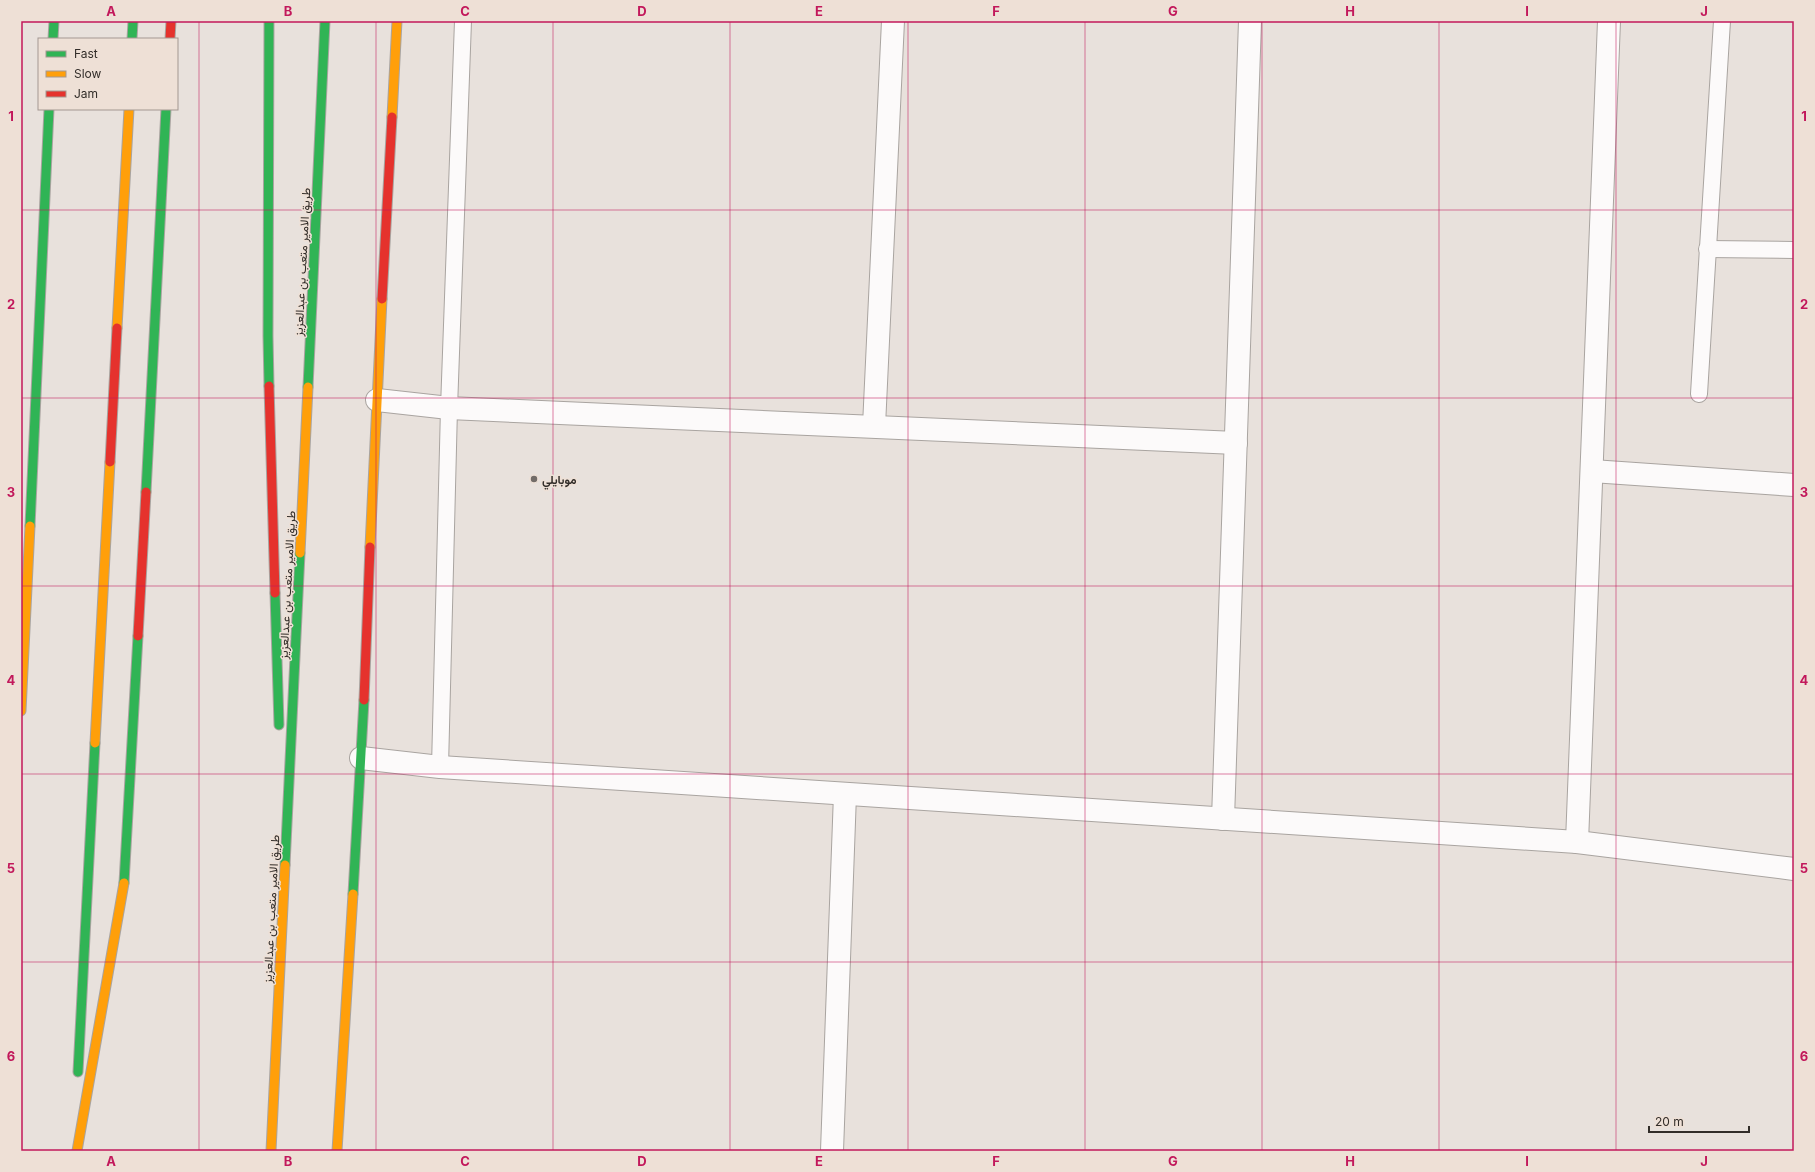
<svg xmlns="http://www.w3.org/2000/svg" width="1815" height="1172" font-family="Inter,Vazirmatn,sans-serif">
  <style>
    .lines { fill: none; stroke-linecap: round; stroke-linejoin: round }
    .lane-casing { stroke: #a9a4a0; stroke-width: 18 }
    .street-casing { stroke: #a9a4a0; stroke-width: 24 }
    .fast-casing { stroke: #a9a4a0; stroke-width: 11 }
    .slow-casing { stroke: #a9a4a0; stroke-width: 11 }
    .jam-casing { stroke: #a9a4a0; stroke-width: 11 }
    .lane { stroke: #fcfafa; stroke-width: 16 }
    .street { stroke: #fcfafa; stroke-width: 22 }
    .fast { stroke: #30b455; stroke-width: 9 }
    .slow { stroke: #ff9f0a; stroke-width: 9 }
    .jam { stroke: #e5322d; stroke-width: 9 }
    .grid { fill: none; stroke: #c2185b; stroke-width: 1; stroke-opacity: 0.55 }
    .poi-dot { fill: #726c68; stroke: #eee0d6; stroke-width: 1.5 }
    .labels { text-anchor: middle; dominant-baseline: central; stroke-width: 3; stroke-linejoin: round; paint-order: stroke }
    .street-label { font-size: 12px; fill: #322d29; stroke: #eee0d6 }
    .poi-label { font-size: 12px; font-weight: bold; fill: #322d29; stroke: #eee0d6; text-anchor: start }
    .neatline { fill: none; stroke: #c2185b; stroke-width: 1.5 }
    .grid-label { font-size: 13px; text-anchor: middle; font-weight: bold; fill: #c2185b }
  </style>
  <rect width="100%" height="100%" fill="#e8e1dc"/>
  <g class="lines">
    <!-- lane casing -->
    <g class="lane-casing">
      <g id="lane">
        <path d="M 1707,249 L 1794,250"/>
        <path d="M 1699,394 L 1722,21"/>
        <path d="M 440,767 L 449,408 L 463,21"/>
      </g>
    </g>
    <!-- street casing -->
    <g class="street-casing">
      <g id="street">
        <path d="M 377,400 L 449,408 L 1236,443"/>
        <path d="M 874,426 L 893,21"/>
        <path d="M 1592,471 L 1794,485"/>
        <path d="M 361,758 L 440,767 L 1577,842 L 1794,869"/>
        <path d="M 1223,819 L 1250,21"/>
        <path d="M 1577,842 L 1609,21"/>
        <path d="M 832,1151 L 845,794"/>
      </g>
    </g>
    <!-- fast casing -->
    <g class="fast-casing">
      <g id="fast">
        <path d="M 269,21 L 268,336 L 269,386"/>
        <path d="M 53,39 L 54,21"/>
        <path d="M 132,39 L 133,21"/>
        <path d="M 308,387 L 325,21"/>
        <path d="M 146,492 L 166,109"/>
        <path d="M 30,526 L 49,109"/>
        <path d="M 275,593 L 279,725"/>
        <path d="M 285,865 L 300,553"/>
        <path d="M 124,883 L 138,636"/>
        <path d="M 353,894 L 364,700"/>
        <path d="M 78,1072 L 95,743"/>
      </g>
    </g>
    <!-- slow casing -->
    <g class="slow-casing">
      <g id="slow">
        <path d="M 392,117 L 397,21"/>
        <path d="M 117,328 L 129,109"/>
        <path d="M 370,547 L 382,299"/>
        <path d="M 300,553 L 308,387"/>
        <path d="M 21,711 L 30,526"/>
        <path d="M 95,743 L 110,462"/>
        <path d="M 77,1151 L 124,883"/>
        <path d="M 271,1151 L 285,865"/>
        <path d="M 337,1151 L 353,894"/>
      </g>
    </g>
    <!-- jam casing -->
    <g class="jam-casing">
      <g id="jam">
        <path d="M 170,39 L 171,21"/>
        <path d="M 382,299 L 392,117"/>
        <path d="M 269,386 L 275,593"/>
        <path d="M 110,462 L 117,328"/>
        <path d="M 138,636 L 146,492"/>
        <path d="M 364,700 L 370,547"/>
      </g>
    </g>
    <!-- lane -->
    <use href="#lane" class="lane"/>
    <!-- street -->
    <use href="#street" class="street"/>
    <!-- fast -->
    <use href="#fast" class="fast"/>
    <!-- slow -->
    <use href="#slow" class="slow"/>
    <!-- jam -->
    <use href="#jam" class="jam"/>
  </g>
  <!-- grid -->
  <path class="grid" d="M 199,21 L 199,1151M 376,21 L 376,1151M 553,21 L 553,1151M 730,21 L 730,1151M 908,21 L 908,1151M 1085,21 L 1085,1151M 1262,21 L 1262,1151M 1439,21 L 1439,1151M 1616,21 L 1616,1151M 21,210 L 1794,210M 21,398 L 1794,398M 21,586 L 1794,586M 21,774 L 1794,774M 21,962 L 1794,962"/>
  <!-- markers -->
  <circle class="poi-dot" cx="534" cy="479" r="4"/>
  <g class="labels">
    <!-- street labels -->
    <g class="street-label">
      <text transform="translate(302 262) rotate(-87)">طريق الامير متعب بن عبدالعزيز</text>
      <text transform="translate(287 585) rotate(-87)">طريق الامير متعب بن عبدالعزيز</text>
      <text transform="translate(271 909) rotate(-87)">طريق الامير متعب بن عبدالعزيز</text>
    </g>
    <!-- poi labels -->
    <g class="poi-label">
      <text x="542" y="479">موبايلي</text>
    </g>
  </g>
  <!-- border -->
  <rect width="1815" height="1172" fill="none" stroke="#eee0d6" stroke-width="44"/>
  <!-- legend -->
  <rect x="38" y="38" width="140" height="72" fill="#eee0d6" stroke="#a39891"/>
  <rect x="46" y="51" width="20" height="6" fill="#30b455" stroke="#a39891"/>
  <text x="74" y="58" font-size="12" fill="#322d29">Fast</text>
  <rect x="46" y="71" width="20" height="6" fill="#ff9f0a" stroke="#a39891"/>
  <text x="74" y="78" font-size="12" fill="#322d29">Slow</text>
  <rect x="46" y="91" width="20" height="6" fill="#e5322d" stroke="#a39891"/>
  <text x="74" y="98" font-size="12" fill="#322d29">Jam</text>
  <!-- scale -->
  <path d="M1649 1126v6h100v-6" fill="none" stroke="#322d29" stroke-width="2"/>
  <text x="1655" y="1126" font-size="12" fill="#322d29" stroke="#eee0d6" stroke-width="3" paint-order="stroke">20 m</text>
  <rect x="22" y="22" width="1771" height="1128" class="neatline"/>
  <g class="grid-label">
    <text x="111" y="16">A</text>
    <text x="288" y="16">B</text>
    <text x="465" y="16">C</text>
    <text x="642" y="16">D</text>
    <text x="819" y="16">E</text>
    <text x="996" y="16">F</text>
    <text x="1173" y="16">G</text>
    <text x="1350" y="16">H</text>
    <text x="1527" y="16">I</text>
    <text x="1704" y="16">J</text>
    <text x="11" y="121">1</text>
    <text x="1804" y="121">1</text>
    <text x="11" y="309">2</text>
    <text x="1804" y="309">2</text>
    <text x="11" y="497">3</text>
    <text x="1804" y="497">3</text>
    <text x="11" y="685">4</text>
    <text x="1804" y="685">4</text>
    <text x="11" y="873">5</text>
    <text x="1804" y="873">5</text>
    <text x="11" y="1061">6</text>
    <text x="1804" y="1061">6</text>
    <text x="111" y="1166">A</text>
    <text x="288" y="1166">B</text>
    <text x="465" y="1166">C</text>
    <text x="642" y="1166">D</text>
    <text x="819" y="1166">E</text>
    <text x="996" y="1166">F</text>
    <text x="1173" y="1166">G</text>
    <text x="1350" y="1166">H</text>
    <text x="1527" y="1166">I</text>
    <text x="1704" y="1166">J</text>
  </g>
</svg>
